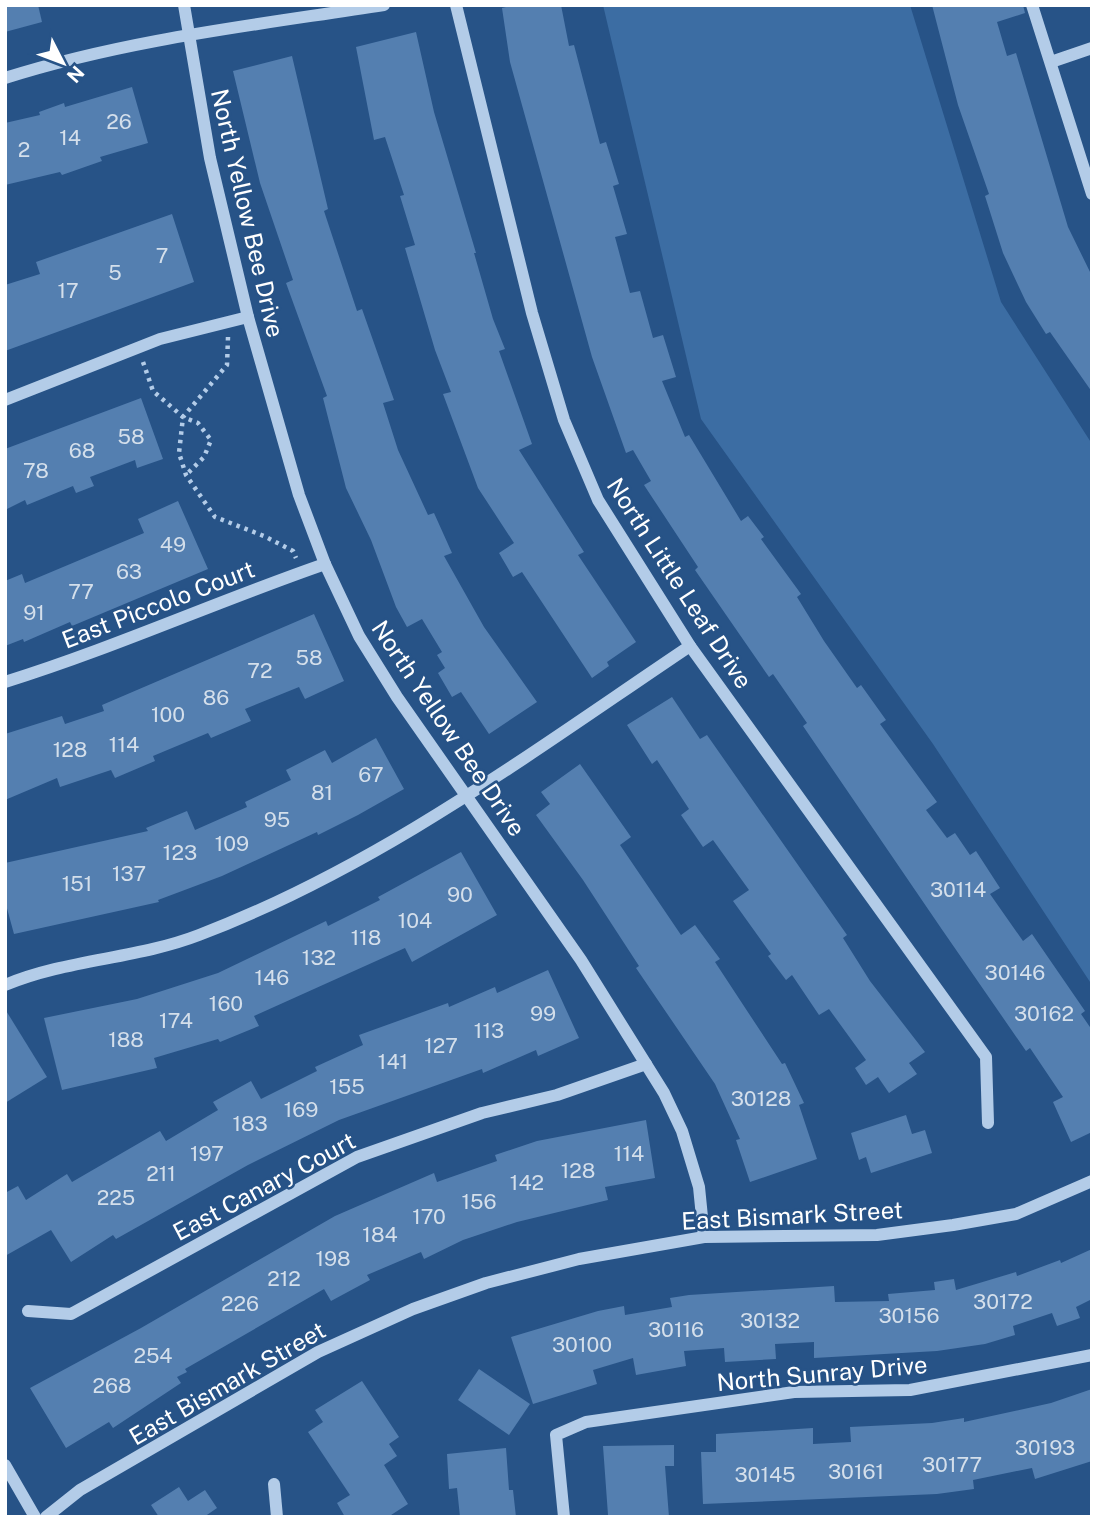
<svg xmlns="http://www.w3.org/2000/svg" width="1097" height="1522" font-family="'Public Sans',sans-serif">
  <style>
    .green { fill: #3c6da3 }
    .building { fill: #547fb0 }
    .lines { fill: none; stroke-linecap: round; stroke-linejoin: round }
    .path { stroke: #b3cce8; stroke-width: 4.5; stroke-dasharray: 3.5 5; stroke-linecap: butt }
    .minor { stroke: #b3cce8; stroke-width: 12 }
    .labels { text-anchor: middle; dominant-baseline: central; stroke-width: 5; stroke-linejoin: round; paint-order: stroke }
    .number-label { font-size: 21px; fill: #d4dfeb }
    .street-label { font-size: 24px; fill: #fff; stroke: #275387 }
  </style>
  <rect width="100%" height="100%" fill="#275387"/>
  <!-- green -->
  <path class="green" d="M 603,5 L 910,5 L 1001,302 L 1092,444 L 1092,985 L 933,744 L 701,419 Z"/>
  <!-- building -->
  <g class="building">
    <path d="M 5,5 L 38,5 L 42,22 L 5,32 Z"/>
    <path d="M 514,5 L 561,5 L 569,46 L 574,45 L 600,144 L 606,142 L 619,184 L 613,186 L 627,234 L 615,237 L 630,293 L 640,291 L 653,338 L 663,335 L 676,377 L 662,381 L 685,437 L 689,435 L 741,521 L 748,516 L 764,537 L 761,539 L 801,594 L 797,597 L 824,641 L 857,688 L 861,685 L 886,720 L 880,724 L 937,802 L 926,810 L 947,838 L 955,833 L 970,855 L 976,851 L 1000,888 L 990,894 L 1023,941 L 1032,934 L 1085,1011 L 1081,1014 L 1092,1030 L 1092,1132 L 1071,1142 L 1053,1102 L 1063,1097 L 1030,1048 L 1026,1051 L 943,931 L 803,726 L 807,723 L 773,674 L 769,677 L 695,570 L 698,567 L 644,485 L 651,481 L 633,450 L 626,453 L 592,357 L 510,62 L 502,8 Z"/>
    <path d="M 932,5 L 1023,5 L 1025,13 L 997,22 L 1007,56 L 1016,53 L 1068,227 L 1092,276 L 1092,392 L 1050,332 L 1046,334 L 1026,302 L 1003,253 L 985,196 L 989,194 L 958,105 Z"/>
    <path d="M 416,32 L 434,112 L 476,253 L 474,253 L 493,319 L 505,349 L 499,351 L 532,444 L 519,450 L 584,552 L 578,555 L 636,642 L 607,662 L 609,666 L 592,678 L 522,572 L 513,577 L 499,553 L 514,543 L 478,488 L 443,394 L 451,392 L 435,350 L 405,248 L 415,245 L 400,196 L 404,195 L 385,137 L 374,140 L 356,47 Z"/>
    <path d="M 292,56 L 328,209 L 324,211 L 357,311 L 362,309 L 394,400 L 383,403 L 398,450 L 428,515 L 434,513 L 452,553 L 444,556 L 484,627 L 537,702 L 489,734 L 461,692 L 452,697 L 438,673 L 445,668 L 437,655 L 442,652 L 422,619 L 407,627 L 396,607 L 371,540 L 346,488 L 323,398 L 327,396 L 286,283 L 293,280 L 260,183 L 233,71 Z"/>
    <path d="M 132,87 L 148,143 L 100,157 L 102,161 L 62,175 L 60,172 L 5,185 L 5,123 L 40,115 L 39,112 L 64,103 L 65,107 Z"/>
    <path d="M 172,214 L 194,282 L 5,351 L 5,285 L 40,274 L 36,262 Z"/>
    <path d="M 141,398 L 163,459 L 137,468 L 135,460 L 90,477 L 94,486 L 76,493 L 73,486 L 27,505 L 25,500 L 5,510 L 5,449 Z"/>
    <path d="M 178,501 L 208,569 L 72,626 L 70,622 L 24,642 L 23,639 L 5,646 L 5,581 L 22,574 L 25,583 L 144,533 L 138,519 Z"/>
    <path d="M 314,614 L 344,681 L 305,699 L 299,687 L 245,709 L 251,721 L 211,738 L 208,733 L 153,756 L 155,761 L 115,778 L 111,770 L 60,787 L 57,778 L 5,800 L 5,734 L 62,716 L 65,724 L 104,711 L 102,705 Z"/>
    <path d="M 672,697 L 700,739 L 707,735 L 847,935 L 843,938 L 870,981 L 925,1052 L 909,1063 L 917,1074 L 889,1093 L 878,1077 L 866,1085 L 855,1068 L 866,1060 L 829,1009 L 819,1015 L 792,975 L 786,980 L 768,956 L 771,954 L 733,901 L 749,890 L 713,840 L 703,847 L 681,815 L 689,809 L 657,760 L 652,764 L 627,725 Z"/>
    <path d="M 376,738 L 404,789 L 358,815 L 318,835 L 317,832 L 222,876 L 158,900 L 159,902 L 14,934 L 5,901 L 5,863 L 148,831 L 146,828 L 187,811 L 195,830 L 247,807 L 245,802 L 291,780 L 286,770 L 325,750 L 332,763 Z"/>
    <path d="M 580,764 L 631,837 L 620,845 L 681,935 L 695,925 L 720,959 L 715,962 L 782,1064 L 785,1063 L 804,1103 L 799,1105 L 817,1159 L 750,1182 L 736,1140 L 740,1139 L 715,1084 L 636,968 L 639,966 L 583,880 L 536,815 L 550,804 L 541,792 Z"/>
    <path d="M 461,852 L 497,915 L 412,962 L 405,948 L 254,1016 L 259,1026 L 220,1042 L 218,1039 L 154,1058 L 157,1068 L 62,1090 L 44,1018 L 137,999 L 218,973 L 326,921 L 328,926 L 380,900 L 378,897 Z"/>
    <path d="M 548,970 L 579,1038 L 538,1056 L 536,1050 L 483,1073 L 482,1069 L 339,1120 L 248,1165 L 116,1239 L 113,1235 L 71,1262 L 51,1230 L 5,1256 L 5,1193 L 18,1186 L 26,1200 L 67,1174 L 72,1182 L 160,1131 L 166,1141 L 218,1110 L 213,1102 L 251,1081 L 261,1099 L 317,1071 L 315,1067 L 363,1045 L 359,1035 L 448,1003 L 449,1007 L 495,987 L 497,993 Z"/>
    <path d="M 5,1009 L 47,1077 L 5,1103 Z"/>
    <path d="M 906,1115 L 912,1134 L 925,1130 L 932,1153 L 871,1173 L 866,1157 L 859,1160 L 851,1133 Z"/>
    <path d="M 646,1120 L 655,1178 L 605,1187 L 608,1200 L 517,1222 L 463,1240 L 424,1259 L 421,1252 L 367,1275 L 370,1280 L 331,1301 L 324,1289 L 185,1369 L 187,1372 L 177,1377 L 181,1383 L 113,1428 L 109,1422 L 66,1448 L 30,1388 L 141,1328 L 335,1216 L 434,1173 L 437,1182 L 497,1161 L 495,1155 L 537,1141 Z"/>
    <path d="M 1092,1249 L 1092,1299 L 1076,1307 L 1080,1318 L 1057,1326 L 1052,1313 L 1013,1326 L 1015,1335 L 985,1344 L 937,1351 L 814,1358 L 814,1342 L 775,1344 L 776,1359 L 725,1362 L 724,1348 L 684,1351 L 686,1366 L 636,1375 L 633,1358 L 593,1370 L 597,1384 L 533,1404 L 511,1337 L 598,1311 L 624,1306 L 625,1315 L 672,1307 L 670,1298 L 689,1295 L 834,1286 L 835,1302 L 889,1301 L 888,1294 L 935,1290 L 934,1282 L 954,1279 L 956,1290 L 1016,1272 L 1017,1276 L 1060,1260 L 1061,1263 Z"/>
    <path d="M 479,1369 L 530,1404 L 509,1435 L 458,1400 Z"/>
    <path d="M 362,1381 L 399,1437 L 389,1444 L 397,1456 L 384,1465 L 408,1504 L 388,1517 L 345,1517 L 337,1503 L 350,1495 L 308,1432 L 323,1422 L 315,1410 Z"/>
    <path d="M 1092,1389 L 1092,1461 L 1035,1479 L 1032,1468 L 973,1480 L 974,1489 L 937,1494 L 703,1504 L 701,1452 L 716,1452 L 716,1434 L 813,1428 L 813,1444 L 851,1442 L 850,1427 L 932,1423 L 964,1418 L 964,1422 L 1051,1403 Z"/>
    <path d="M 674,1445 L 674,1466 L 665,1466 L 669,1517 L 608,1515 L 603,1446 Z"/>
    <path d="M 506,1448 L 509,1490 L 513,1490 L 516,1517 L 460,1517 L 457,1488 L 449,1489 L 447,1454 Z"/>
    <path d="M 179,1487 L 188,1501 L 205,1490 L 217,1508 L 204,1517 L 159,1517 L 151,1505 Z"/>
  </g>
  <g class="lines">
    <!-- path -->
    <g class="path">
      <path d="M 228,337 L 227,365 L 183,417 L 179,453 L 186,475 L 215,517 L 264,536 L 293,551 L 296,558"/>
      <path d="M 143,362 L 153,391 L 183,417 L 198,423 L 211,440 L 204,457 L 186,475"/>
    </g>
    <!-- minor -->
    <g class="minor">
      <path d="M 184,5 L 210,158 L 248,317 L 299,495 L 325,564 L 359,636 L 397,697 L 581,960 L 664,1093 L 682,1131 L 699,1187 L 704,1237"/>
      <path d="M 456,5 L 532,313 L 564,420 L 598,500 L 690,646 L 986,1057 L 988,1123"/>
      <path d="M 1032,5 L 1092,194"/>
      <path d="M 1051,62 L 1092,48"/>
      <path d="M 5,78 C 128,39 256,25 384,5"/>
      <path d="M 5,400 L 160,339 L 248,317"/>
      <path d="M 5,682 C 114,648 218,601 325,564"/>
      <path d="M 5,985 C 67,959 137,959 199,935 C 378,867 532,752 690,646"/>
      <path d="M 28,1311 L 71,1314 L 357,1157 L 482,1113 L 557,1095 L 646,1064"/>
      <path d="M 5,1465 L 35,1517"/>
      <path d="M 274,1484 L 277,1517"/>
      <path d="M 46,1517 L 80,1490 L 318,1352 L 413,1309 L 486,1283 L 579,1259 L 704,1237 L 877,1235 L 953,1225 L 1016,1214 L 1092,1181"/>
      <path d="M 564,1517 L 556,1435 L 586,1422 L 794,1392 L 910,1390 L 1092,1355"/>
    </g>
  </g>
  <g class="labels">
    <!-- number labels -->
    <g class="number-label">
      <text x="119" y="121">26</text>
      <text x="70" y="137">14</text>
      <text x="24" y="149">2</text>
      <text x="162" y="255">7</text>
      <text x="115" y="272">5</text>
      <text x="68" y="290">17</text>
      <text x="131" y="436">58</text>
      <text x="82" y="450">68</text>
      <text x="36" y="470">78</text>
      <text x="173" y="544">49</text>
      <text x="129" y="571">63</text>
      <text x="81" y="591">77</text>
      <text x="34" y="612">91</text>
      <text x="309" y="657">58</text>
      <text x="260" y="670">72</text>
      <text x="216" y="697">86</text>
      <text x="168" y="714">100</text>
      <text x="124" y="744">114</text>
      <text x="70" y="749">128</text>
      <text x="371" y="774">67</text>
      <text x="322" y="792">81</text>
      <text x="277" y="819">95</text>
      <text x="232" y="843">109</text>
      <text x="180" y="852">123</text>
      <text x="129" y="873">137</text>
      <text x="77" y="883">151</text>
      <text x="958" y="889">30114</text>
      <text x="460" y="894">90</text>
      <text x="415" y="920">104</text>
      <text x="366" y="937">118</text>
      <text x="319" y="957">132</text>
      <text x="1015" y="972">30146</text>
      <text x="272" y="977">146</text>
      <text x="226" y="1003">160</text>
      <text x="543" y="1013">99</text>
      <text x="1044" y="1013">30162</text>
      <text x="176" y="1020">174</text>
      <text x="489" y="1030">113</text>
      <text x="126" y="1039">188</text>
      <text x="441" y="1045">127</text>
      <text x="393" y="1061">141</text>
      <text x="347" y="1086">155</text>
      <text x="761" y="1098">30128</text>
      <text x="301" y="1109">169</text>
      <text x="250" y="1123">183</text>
      <text x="207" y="1153">197</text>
      <text x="629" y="1153">114</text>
      <text x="578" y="1170">128</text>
      <text x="161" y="1173">211</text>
      <text x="527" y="1182">142</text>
      <text x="116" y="1197">225</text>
      <text x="479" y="1201">156</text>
      <text x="429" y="1216">170</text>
      <text x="380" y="1234">184</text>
      <text x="333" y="1258">198</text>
      <text x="284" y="1278">212</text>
      <text x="1003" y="1301">30172</text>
      <text x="240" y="1303">226</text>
      <text x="909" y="1315">30156</text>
      <text x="770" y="1320">30132</text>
      <text x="676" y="1329">30116</text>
      <text x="582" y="1344">30100</text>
      <text x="153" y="1355">254</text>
      <text x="112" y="1385">268</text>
      <text x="1045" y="1447">30193</text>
      <text x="952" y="1464">30177</text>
      <text x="856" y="1471">30161</text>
      <text x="765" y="1474">30145</text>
    </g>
    <!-- street labels -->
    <g class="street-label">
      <text transform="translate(248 213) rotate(77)">North Yellow Bee Drive</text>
      <text transform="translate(680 583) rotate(57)">North Little Leaf Drive</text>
      <text transform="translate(158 604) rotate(-21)">East Piccolo Court</text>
      <text transform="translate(449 728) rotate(56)">North Yellow Bee Drive</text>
      <text transform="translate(264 1186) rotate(-28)">East Canary Court</text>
      <text transform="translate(792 1215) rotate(-3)">East Bismark Street</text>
      <text transform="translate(822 1373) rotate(-5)">North Sunray Drive</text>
      <text transform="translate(227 1383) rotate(-30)">East Bismark Street</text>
    </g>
  </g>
  <!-- border -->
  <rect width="1097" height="1522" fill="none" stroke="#ffffff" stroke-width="14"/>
  <!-- north arrow -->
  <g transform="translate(63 63) rotate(132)" stroke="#275387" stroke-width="5" paint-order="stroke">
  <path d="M0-5L12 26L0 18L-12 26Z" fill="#ffffff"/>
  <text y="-10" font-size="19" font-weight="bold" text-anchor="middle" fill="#ffffff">N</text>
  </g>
</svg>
